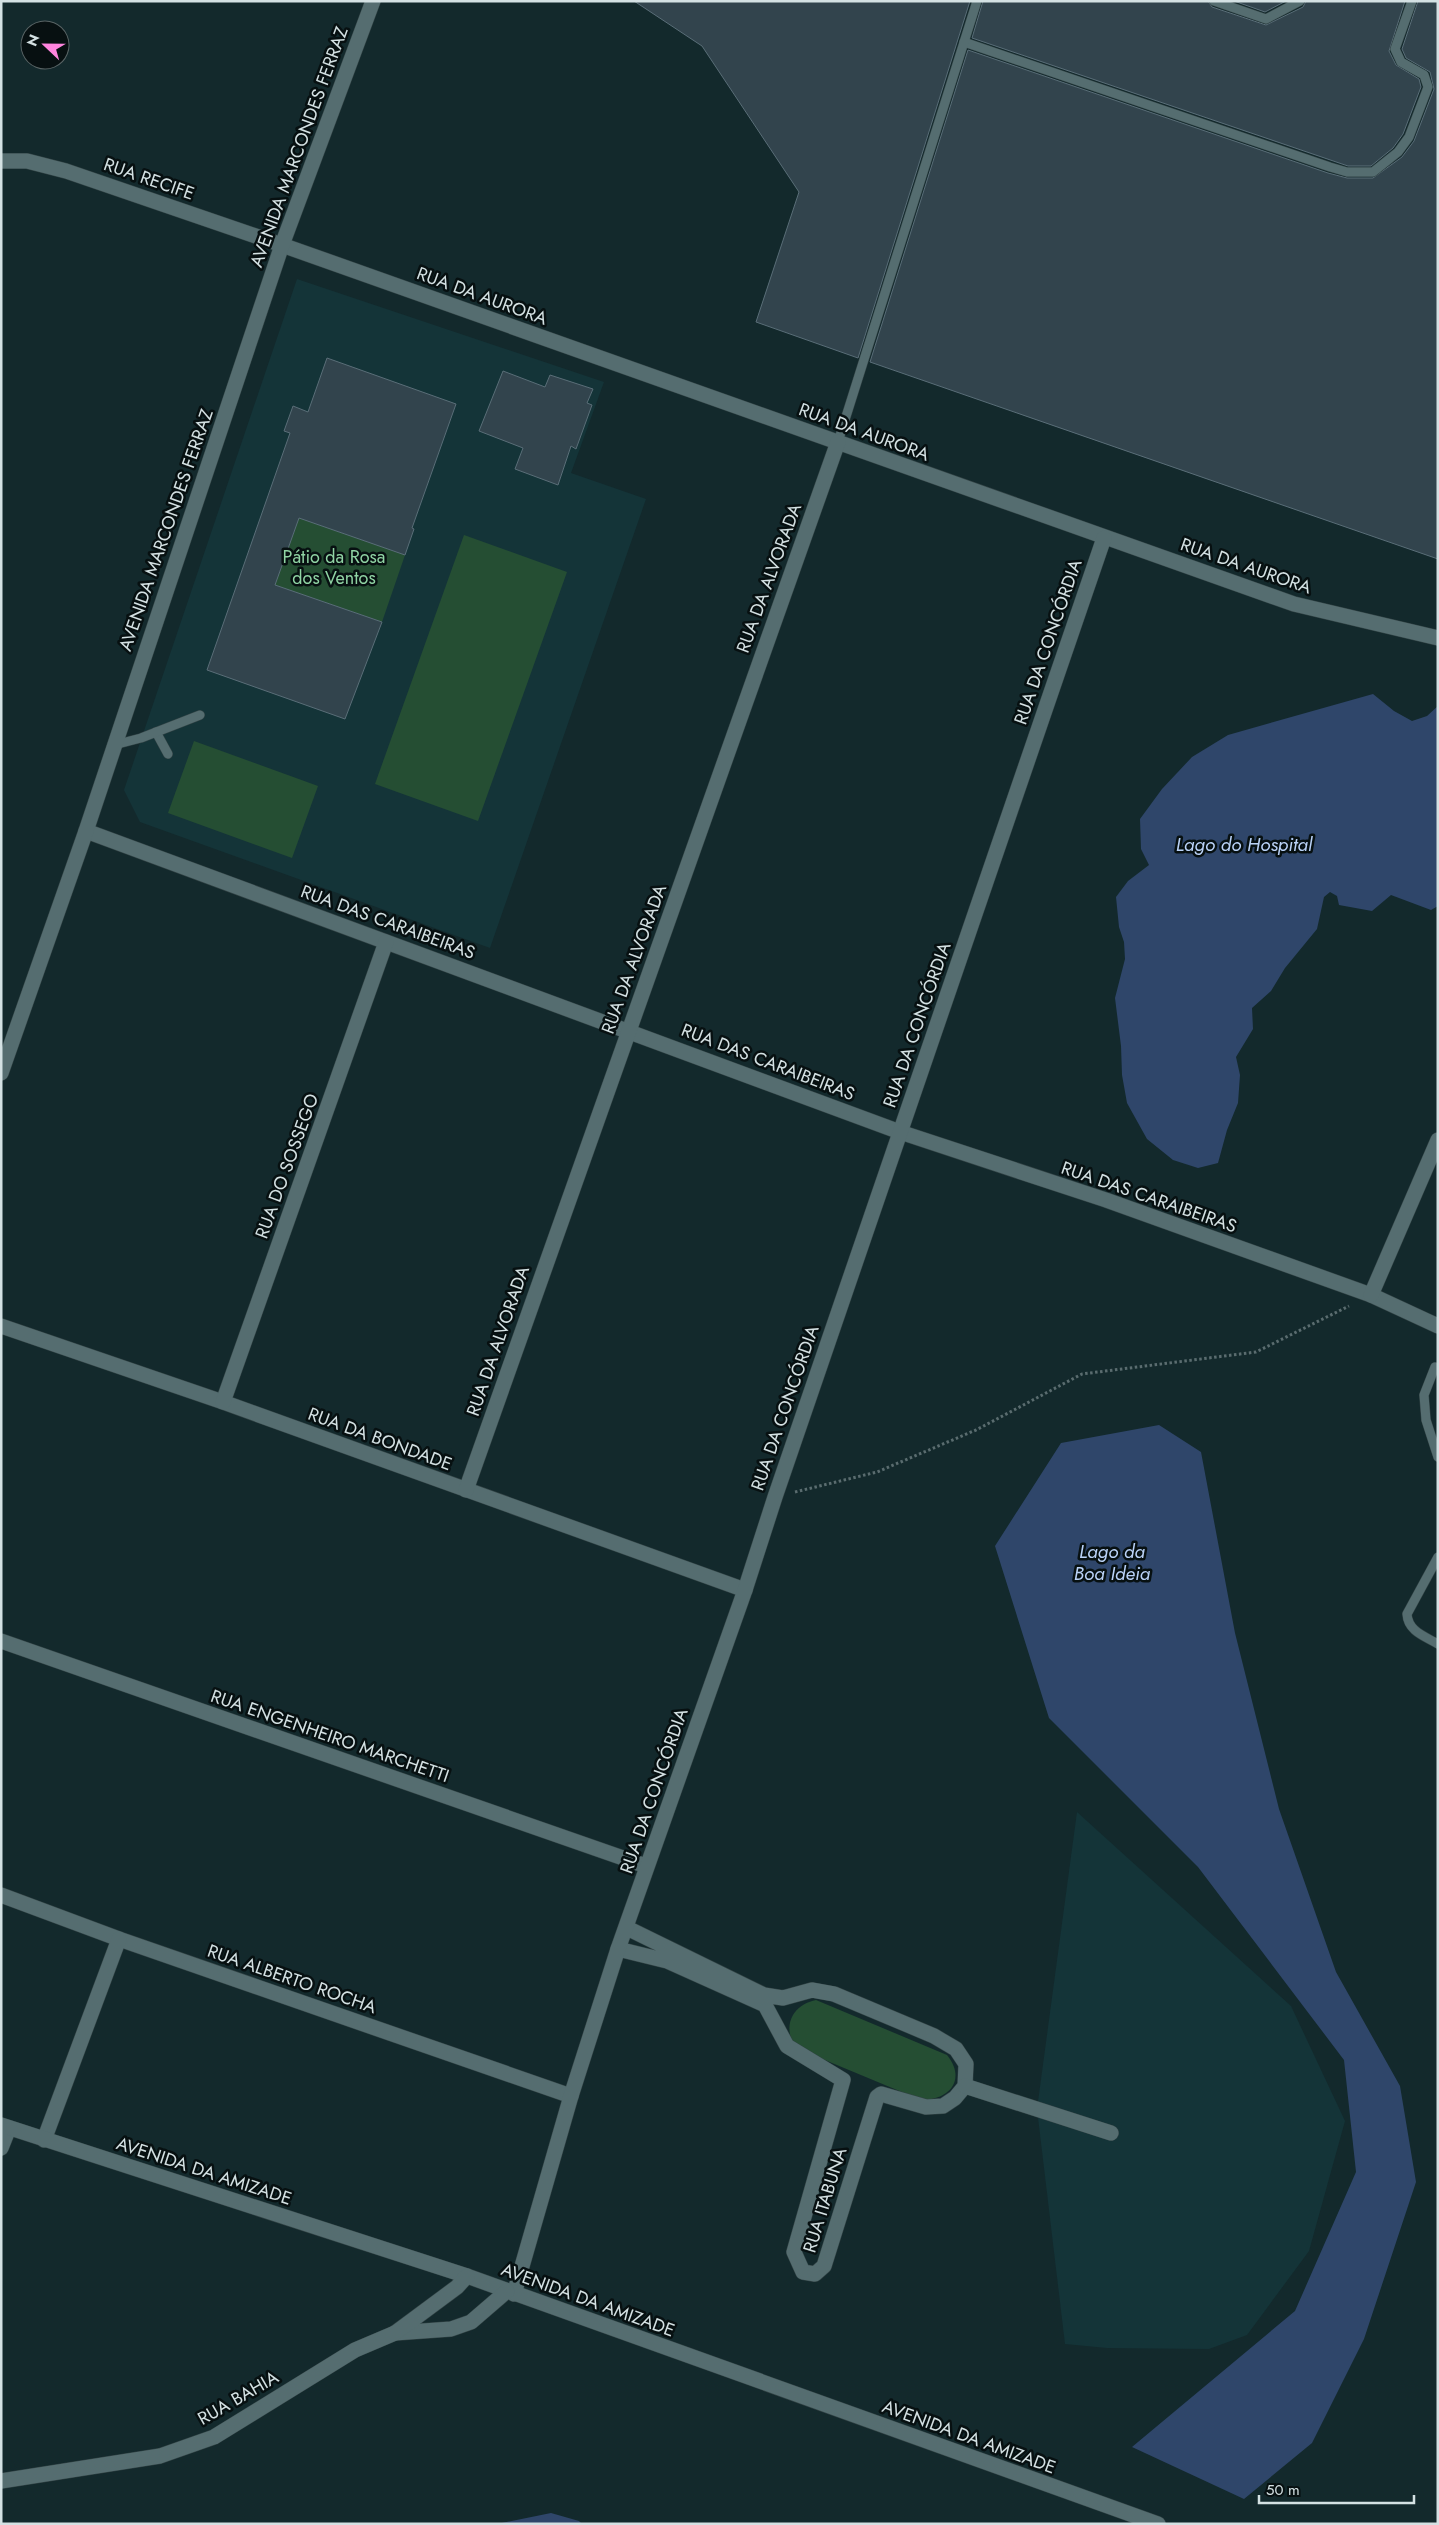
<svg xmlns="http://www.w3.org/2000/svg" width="1439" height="2525" font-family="Jost,sans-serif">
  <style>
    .built { fill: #143438 }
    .green { fill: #254e33 }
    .water { fill: #2f466a }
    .building { fill: #32444d; stroke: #5a6e78 }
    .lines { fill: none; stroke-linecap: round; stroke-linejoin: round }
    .lane-casing { stroke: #334446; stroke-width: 10 }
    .street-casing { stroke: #334446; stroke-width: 16 }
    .secondary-casing { stroke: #334446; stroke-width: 16 }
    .path { stroke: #5a6c6f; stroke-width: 3; stroke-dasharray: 2.5 2.5; stroke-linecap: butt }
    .lane { stroke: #556d70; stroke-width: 9 }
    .street { stroke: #556d70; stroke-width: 15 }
    .secondary { stroke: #556d70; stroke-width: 15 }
    .labels { text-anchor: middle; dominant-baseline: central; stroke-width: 5; stroke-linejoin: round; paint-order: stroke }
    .street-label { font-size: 18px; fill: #d4e1e3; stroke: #071011 }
    .park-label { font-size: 18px; fill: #90d4a4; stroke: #071011 }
    .water-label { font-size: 19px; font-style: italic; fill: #bad2f7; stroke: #071011 }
  </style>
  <rect width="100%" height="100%" fill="#13292c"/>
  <!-- built -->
  <g class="built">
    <path d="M 297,279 L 604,382 L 571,473 L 646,499 L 490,948 L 140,822 L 124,790 Z"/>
    <path d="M 1077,1812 L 1291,2006 L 1345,2121 L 1309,2251 L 1247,2335 L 1209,2349 L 1107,2348 L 1065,2344 L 1037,2109 Z"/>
  </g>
  <!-- green -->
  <g class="green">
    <path d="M 299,518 L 405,555 L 382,622 L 275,585 Z"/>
    <path d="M 464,535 L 567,572 L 478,821 L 375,784 Z"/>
    <path d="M 194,741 L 318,786 L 292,858 L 168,813 Z"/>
    <path d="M 816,2000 L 947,2055 C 967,2080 949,2100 921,2100 L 796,2048 C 782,2028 791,2005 816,2000 Z"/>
  </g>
  <!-- water -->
  <g class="water">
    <path d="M 1373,694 L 1394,711 L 1412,721 L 1427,716 L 1438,706 L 1438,906 L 1431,910 L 1391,895 L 1372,911 L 1339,905 L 1337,896 L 1330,892 L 1324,897 L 1317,929 L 1285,968 L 1271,991 L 1252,1008 L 1253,1029 L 1236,1057 L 1240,1075 L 1238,1103 L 1227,1130 L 1218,1163 L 1198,1168 L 1173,1160 L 1147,1139 L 1127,1103 L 1122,1075 L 1121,1046 L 1115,998 L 1125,959 L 1124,942 L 1119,927 L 1116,897 L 1128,881 L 1149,865 L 1141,849 L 1140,819 L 1162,789 L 1192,757 L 1228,735 Z"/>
    <path d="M 1159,1425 L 1201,1452 L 1235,1633 L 1279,1809 L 1336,1972 L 1400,2086 L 1416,2182 L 1364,2339 L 1312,2443 L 1244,2499 L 1132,2447 L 1295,2311 L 1356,2172 L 1344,2060 L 1198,1867 L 1049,1718 L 995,1546 L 1061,1443 Z"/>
    <path d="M 551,2513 L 579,2521 L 582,2524 L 497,2524 Z"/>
  </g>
  <!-- building -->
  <g class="building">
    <path d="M 634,1 L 970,1 L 858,358 L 756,322 L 799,192 L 702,46 Z"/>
    <path d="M 983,1 L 1208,1 L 1212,7 L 1266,25 L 1303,7 L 1306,1 L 1405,1 L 1389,51 L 1396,65 L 1419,79 L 1421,87 L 1403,134 L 1393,148 L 1371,166 L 1348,166 L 972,38 Z"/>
    <path d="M 1234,1 L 1286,1 L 1265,12 Z"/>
    <path d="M 1418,1 L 1438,1 L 1438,559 L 870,362 L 968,50 L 1328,173 L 1347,178 L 1373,178 L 1402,157 L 1414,141 L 1434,89 L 1430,72 L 1406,58 L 1402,49 Z"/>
    <path d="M 327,358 L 456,404 L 412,528 L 414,529 L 405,555 L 299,518 L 275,585 L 382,622 L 345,719 L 207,670 L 290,433 L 284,431 L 293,406 L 308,412 Z"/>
    <path d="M 503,371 L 545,387 L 550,375 L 593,389 L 587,403 L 592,405 L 576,449 L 571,446 L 558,485 L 515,469 L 523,448 L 479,431 Z"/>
  </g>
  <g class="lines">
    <!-- lane casing -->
    <g class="lane-casing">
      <g id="lane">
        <path d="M 1214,1 L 1266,19 L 1300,1"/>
        <path d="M 964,42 L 1330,167 L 1347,172 L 1373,172 L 1398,152 L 1409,137 L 1428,87 L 1424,75 L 1401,62 L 1395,49 L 1412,1"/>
        <path d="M 838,442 L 977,1"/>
        <path d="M 156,732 L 168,754"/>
        <path d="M 114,745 L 141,738 L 200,715"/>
        <path d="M 1435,1367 L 1424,1395 L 1426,1420 L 1438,1457"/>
        <path d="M 1438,1557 L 1407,1614 C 1408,1631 1424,1636 1438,1644"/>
      </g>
    </g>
    <!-- street casing -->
    <g class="street-casing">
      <g id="street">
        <path d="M 1,161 L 27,161 L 66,171 L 282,245 L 1294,604 L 1438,638"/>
        <path d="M 86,831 L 900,1132 L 1106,1200 L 1371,1295 L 1438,1326"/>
        <path d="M 1,1073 L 86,831 L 282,245 L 373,1"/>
        <path d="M 1371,1295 L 1438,1140"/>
        <path d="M 1,1326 L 223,1402 L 745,1590"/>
        <path d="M 223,1402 L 386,942"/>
        <path d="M 466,1490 L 838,442"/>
        <path d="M 1,1641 L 646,1866"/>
        <path d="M 1,1895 L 119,1939 L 571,2096"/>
        <path d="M 618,1949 L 667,1961 L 765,2005 L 787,2046 L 843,2080 L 794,2252 L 803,2272 L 815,2274 L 824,2266 L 877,2097 L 881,2094 L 926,2107 L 943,2106 L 955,2098 L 965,2086 L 966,2064 L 956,2049 L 934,2036 L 834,1994 L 812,1990 L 783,1998 L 764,1995 L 627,1928"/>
        <path d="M 965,2086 L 1111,2133"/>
        <path d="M 44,2140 L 119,1939"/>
        <path d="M 1,2148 L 9,2128"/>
        <path d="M 514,2294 L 571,2096 L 618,1949 L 745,1590 L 775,1497 L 1104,538"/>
      </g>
    </g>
    <!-- secondary casing -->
    <g class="secondary-casing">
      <g id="secondary">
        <path d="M 1,2125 L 467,2276 L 1158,2524"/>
        <path d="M 395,2333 L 451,2329 L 471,2322 L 507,2291"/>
        <path d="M 1,2481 L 160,2456 L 214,2437 L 355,2350 L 395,2333 L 457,2287 L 467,2276"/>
      </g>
    </g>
    <!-- path -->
    <path class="path" d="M 795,1492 L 877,1472 L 976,1430 L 1082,1374 L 1256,1352 L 1349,1306"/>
    <!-- lane -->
    <use href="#lane" class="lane"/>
    <!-- street -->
    <use href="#street" class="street"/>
    <!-- secondary -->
    <use href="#secondary" class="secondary"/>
  </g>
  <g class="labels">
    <!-- street labels -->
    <g class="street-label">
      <text transform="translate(299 147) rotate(-70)">AVENIDA MARCONDES FERRAZ</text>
      <text transform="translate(149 179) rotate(19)">RUA RECIFE</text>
      <text transform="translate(482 296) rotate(20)">RUA DA AURORA</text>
      <text transform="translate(864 432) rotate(20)">RUA DA AURORA</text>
      <text transform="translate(166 530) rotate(-71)">AVENIDA MARCONDES FERRAZ</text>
      <text transform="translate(1246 566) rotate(19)">RUA DA AURORA</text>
      <text transform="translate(769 578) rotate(-70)">RUA DA ALVORADA</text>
      <text transform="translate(1048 642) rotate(-71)">RUA DA CONCÓRDIA</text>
      <text transform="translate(388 922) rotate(20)">RUA DAS CARAIBEIRAS</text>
      <text transform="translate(634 959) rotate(-70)">RUA DA ALVORADA</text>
      <text transform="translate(917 1025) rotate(-71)">RUA DA CONCÓRDIA</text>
      <text transform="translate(768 1062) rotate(21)">RUA DAS CARAIBEIRAS</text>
      <text transform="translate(287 1166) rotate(-70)">RUA DO SOSSEGO</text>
      <text transform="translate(1149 1197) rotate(19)">RUA DAS CARAIBEIRAS</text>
      <text transform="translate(498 1341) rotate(-71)">RUA DA ALVORADA</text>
      <text transform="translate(785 1408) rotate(-71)">RUA DA CONCÓRDIA</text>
      <text transform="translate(380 1439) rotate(20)">RUA DA BONDADE</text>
      <text transform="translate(330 1736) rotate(19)">RUA ENGENHEIRO MARCHETTI</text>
      <text transform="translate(654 1791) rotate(-71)">RUA DA CONCÓRDIA</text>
      <text transform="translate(292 1979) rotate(19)">RUA ALBERTO ROCHA</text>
      <text transform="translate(204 2171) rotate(18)">AVENIDA DA AMIZADE</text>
      <text transform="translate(825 2200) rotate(-73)">RUA ITABUNA</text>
      <text transform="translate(588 2300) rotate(20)">AVENIDA DA AMIZADE</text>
      <text transform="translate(238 2398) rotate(-30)">RUA BAHIA</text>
      <text transform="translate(969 2437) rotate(20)">AVENIDA DA AMIZADE</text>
    </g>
    <!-- park labels -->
    <g class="park-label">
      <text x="334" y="557">Pátio da Rosa<tspan x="334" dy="21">dos Ventos</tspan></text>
    </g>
    <!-- water labels -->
    <g class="water-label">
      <text x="1244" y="844">Lago do Hospital</text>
      <text x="1112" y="1551">Lago da<tspan x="1112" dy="22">Boa Ideia</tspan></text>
    </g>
  </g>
  <!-- border -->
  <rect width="1439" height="2525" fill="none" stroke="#d4e1e3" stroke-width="5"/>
  <!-- north arrow -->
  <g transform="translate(45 45) rotate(292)"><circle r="24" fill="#071011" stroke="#596465"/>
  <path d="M0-4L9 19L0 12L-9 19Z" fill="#ff85de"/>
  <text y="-8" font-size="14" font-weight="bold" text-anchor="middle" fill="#d4e1e3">N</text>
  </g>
  <!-- scale -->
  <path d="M1259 2495v8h155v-8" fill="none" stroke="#d4e1e3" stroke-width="2.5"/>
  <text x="1266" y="2495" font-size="15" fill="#d4e1e3" stroke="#071011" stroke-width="4" paint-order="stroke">50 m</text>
</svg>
